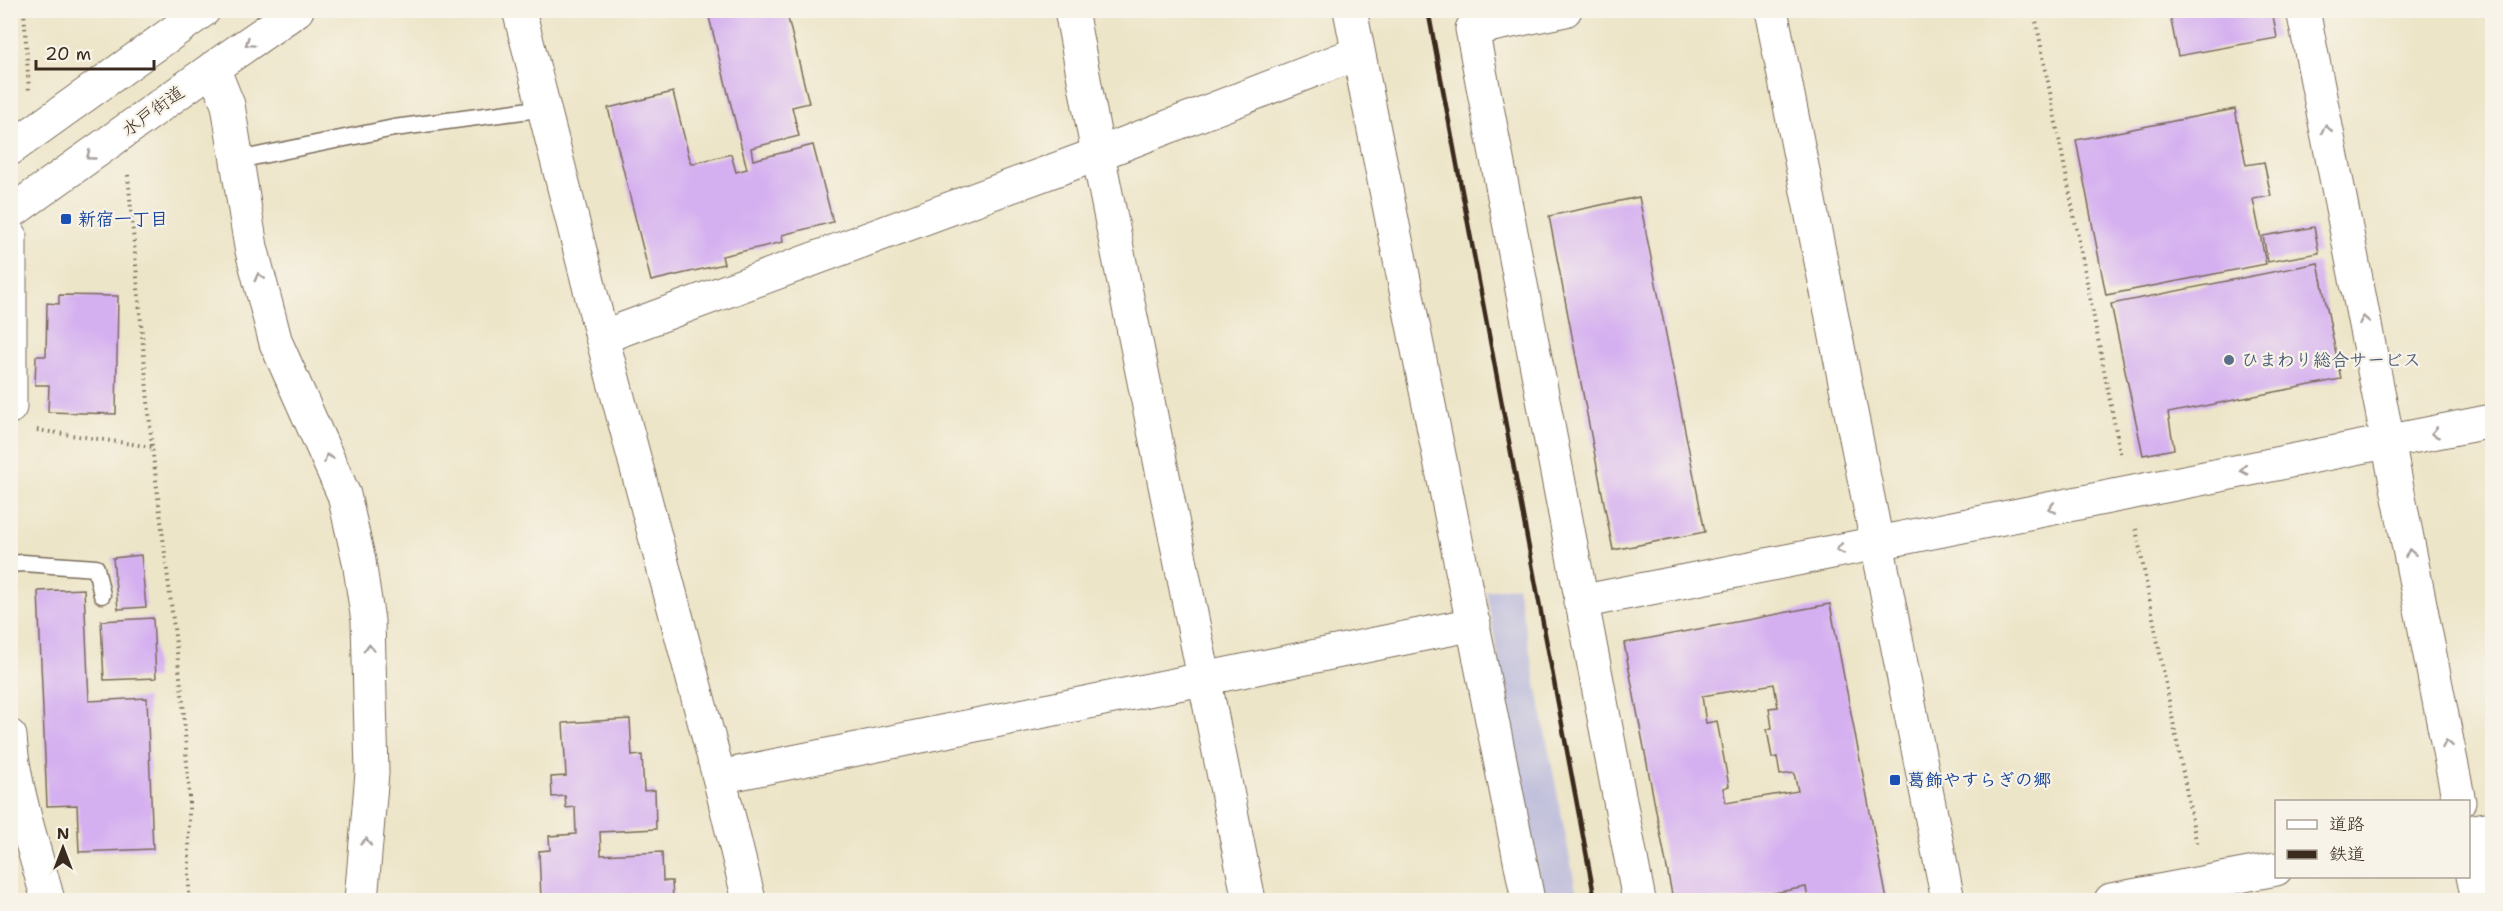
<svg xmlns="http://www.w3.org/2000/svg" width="2503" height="911" font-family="'Shantell Sans','Klee One',sans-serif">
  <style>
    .industrial { fill: #c2c1dc }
    .building { fill: #d5b0f0; fill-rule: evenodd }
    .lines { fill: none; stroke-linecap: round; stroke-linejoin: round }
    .service-casing { stroke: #796b5a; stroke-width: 19 }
    .minor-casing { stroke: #796b5a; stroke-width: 35 }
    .tertiary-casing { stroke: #796b5a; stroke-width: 35 }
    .trunk-casing { stroke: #796b5a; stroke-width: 35 }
    .path { stroke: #796b5a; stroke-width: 4; stroke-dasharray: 1.5 4.5; stroke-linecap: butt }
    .service { stroke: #fff; stroke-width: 16 }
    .minor { stroke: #fff; stroke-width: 33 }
    .tertiary { stroke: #fff; stroke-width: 33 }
    .trunk { stroke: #fff; stroke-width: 33 }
    .rail { stroke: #3b2a1e; stroke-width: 4.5 }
    .oneway { stroke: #a79f9a }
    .transit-dot { fill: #1a4fb4; stroke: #f7f3e8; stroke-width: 2 }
    .service-dot { fill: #5c6f8a; stroke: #f7f3e8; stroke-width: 2 }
    .labels { text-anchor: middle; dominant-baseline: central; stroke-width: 4.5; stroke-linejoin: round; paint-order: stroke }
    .street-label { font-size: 18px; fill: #3b2a1e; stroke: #f7f3e8 }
    .transit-label { font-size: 18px; font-weight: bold; fill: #164399; stroke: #f7f3e8; text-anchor: start }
    .service-label { font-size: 18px; font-weight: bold; fill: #4e5e75; stroke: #f7f3e8; text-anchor: start }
  </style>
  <rect width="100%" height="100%" fill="#f7f3e8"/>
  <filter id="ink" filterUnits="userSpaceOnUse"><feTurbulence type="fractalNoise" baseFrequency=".0167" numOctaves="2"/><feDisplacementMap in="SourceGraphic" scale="12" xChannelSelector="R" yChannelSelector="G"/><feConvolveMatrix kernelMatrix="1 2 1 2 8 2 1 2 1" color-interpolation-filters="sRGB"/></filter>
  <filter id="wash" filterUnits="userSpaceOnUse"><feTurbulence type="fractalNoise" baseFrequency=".008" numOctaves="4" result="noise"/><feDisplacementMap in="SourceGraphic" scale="24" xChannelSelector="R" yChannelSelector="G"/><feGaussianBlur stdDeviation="1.35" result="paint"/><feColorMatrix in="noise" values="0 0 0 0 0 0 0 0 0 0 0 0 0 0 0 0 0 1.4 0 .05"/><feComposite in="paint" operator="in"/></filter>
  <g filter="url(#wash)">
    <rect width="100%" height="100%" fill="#ede5c8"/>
    <!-- industrial -->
    <path class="industrial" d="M 1517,586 L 1578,900 L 1543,900 L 1486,591 Z"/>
    <g id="blocks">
      <!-- building -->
      <g class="building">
        <path d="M 717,10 L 786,10 L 809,103 L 792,107 L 799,136 L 751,148 L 753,160 L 813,145 L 833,222 L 782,235 L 783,242 L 722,256 L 724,264 L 651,281 L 608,108 L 673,92 L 691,164 L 731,154 L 736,172 L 747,169 L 708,13 Z"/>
        <path d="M 2169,10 L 2272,10 L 2277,38 L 2178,56 Z"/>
        <path d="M 10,23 L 14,23 L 15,51 L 10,51 Z"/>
        <path d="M 2235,109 L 2246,165 L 2264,162 L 2271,196 L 2253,199 L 2266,264 L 2106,295 L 2076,140 Z"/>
        <path d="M 1639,197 L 1705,532 L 1613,550 L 1549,216 Z"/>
        <path d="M 2314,227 L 2319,253 L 2268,262 L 2263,236 Z"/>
        <path d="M 2318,263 L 2341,379 L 2168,413 L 2174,449 L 2143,455 L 2111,304 Z"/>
        <path d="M 59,295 L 118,296 L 116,414 L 48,412 L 49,385 L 35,385 L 36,356 L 46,356 L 47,303 L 59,304 Z"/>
        <path d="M 141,555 L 146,607 L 118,609 L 113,558 Z"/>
        <path d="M 84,589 L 89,701 L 147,698 L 153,849 L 79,852 L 77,805 L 47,806 L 38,591 Z"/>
        <path d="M 1830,604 L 1887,900 L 1808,900 L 1806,887 L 1752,897 L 1753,900 L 1673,900 L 1624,643 ZM 1774,684 L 1778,707 L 1769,708 L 1772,728 L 1767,729 L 1772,758 L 1777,757 L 1780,775 L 1794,773 L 1798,791 L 1726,803 L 1723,788 L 1729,786 L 1717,721 L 1706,723 L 1702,696 Z"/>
        <path d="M 153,618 L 156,678 L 104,680 L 101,621 Z"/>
        <path d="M 630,719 L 632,756 L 642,755 L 644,791 L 655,790 L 656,829 L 600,832 L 601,855 L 662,852 L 663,881 L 672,881 L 673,900 L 541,900 L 539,851 L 550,850 L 549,836 L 576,834 L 575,807 L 566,808 L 565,796 L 552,797 L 551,777 L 566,776 L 563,723 Z"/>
      </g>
    </g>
  </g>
  <g filter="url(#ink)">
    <use href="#blocks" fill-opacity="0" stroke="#796b5a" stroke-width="1.5"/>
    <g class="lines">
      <!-- service casing -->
      <g class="service-casing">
        <g id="service">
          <path d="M 238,160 L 394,128 L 545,108"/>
          <path d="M 10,564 L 23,563 L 96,568 L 102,595"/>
        </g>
      </g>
      <!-- minor casing -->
      <g class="minor-casing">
        <g id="minor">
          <path d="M 1071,10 L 1098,154 L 1249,900"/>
          <path d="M 1350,10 L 1528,900"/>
          <path d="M 1565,10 L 1472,29 L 1639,900"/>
          <path d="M 2303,10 L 2459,802"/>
          <path d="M 213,68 L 228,105 L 251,247 L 276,343 L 344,495 L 359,561 L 368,621 L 372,773 L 361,900"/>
          <path d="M 10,235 L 10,407"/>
          <path d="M 602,337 L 1098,154 L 1358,53"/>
          <path d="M 1580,602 L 2492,421"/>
          <path d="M 10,736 C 13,786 35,851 48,900"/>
          <path d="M 719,777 L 1474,624"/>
          <path d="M 2468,852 L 2478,900"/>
        </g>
      </g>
      <!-- tertiary casing -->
      <g class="tertiary-casing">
        <g id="tertiary">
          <path d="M 519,10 L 602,337 L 719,777 L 749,900"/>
          <path d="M 1771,10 L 1948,900"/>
          <path d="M 2468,832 L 2492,828"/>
          <path d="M 2111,900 L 2276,869"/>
        </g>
      </g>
      <!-- trunk casing -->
      <g class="trunk-casing">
        <g id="trunk">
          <path d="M 10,149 L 204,10"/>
          <path d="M 10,213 L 213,68 L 297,10"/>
        </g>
      </g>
      <!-- path -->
      <g class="path">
        <path d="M 24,10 L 29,91"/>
        <path d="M 2034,10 L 2121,457"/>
        <path d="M 128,175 L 152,447 L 183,702 L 189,795 L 189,900"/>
        <path d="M 37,430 L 152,447"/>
        <path d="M 2136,529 L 2197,846"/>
      </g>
      <!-- service -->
      <use href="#service" class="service"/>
      <!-- minor -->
      <use href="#minor" class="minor"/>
      <!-- tertiary -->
      <use href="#tertiary" class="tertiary"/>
      <!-- trunk -->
      <use href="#trunk" class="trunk"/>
      <!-- rail -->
      <path class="rail" d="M 1428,10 L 1595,900"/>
    </g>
    <!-- one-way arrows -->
    <defs><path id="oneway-chevron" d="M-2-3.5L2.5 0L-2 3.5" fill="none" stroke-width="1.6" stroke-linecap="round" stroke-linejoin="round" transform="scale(1.5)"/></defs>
    <g class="oneway">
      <use href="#oneway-chevron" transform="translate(249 43) rotate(146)"/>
      <use href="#oneway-chevron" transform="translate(2326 129) rotate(-101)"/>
      <use href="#oneway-chevron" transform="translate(90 156) rotate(144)"/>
      <use href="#oneway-chevron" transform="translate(259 277) rotate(-104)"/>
      <use href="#oneway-chevron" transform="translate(2364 320) rotate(-101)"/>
      <use href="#oneway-chevron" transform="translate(2435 433) rotate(169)"/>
      <use href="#oneway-chevron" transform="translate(328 458) rotate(-113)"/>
      <use href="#oneway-chevron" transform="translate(2244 470) rotate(169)"/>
      <use href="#oneway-chevron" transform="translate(2052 508) rotate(169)"/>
      <use href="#oneway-chevron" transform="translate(1840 549) rotate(169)"/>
      <use href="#oneway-chevron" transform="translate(2410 553) rotate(-101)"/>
      <use href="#oneway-chevron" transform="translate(369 648) rotate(-92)"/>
      <use href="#oneway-chevron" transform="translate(2447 744) rotate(-101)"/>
      <use href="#oneway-chevron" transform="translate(366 842) rotate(-85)"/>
    </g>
  </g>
  <!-- markers -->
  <g class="transit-dot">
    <rect x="60" y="213" width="12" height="12" rx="3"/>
    <rect x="1889" y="774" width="12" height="12" rx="3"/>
  </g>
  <circle class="service-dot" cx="2229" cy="360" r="6"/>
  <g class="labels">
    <!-- street labels -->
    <g class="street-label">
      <text transform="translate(153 111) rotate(-36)">水戸街道</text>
    </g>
    <!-- transit labels -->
    <g class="transit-label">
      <text x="78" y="219">新宿一丁目</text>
      <text x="1907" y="780">葛飾やすらぎの郷</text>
    </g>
    <!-- service labels -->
    <g class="service-label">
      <text x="2241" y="360">ひまわり総合サービス</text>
    </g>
  </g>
  <!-- margin -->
  <rect width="2503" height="911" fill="none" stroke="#f7f3e8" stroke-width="36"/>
  <!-- legend -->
  <rect x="2275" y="800" width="195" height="78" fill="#f7f3e8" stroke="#aca397" stroke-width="1.5"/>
  <rect x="2287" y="820" width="30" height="9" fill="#ffffff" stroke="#aca397" stroke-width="1.5"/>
  <text x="2329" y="830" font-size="18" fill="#3b2a1e">道路</text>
  <rect x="2287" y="850" width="30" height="9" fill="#3b2a1e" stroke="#aca397" stroke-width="1.5"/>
  <text x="2329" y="860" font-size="18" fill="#3b2a1e">鉄道</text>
  <!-- north arrow -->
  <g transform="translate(63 848)" stroke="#f7f3e8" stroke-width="4.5" paint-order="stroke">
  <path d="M0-4.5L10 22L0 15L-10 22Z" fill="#3b2a1e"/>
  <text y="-9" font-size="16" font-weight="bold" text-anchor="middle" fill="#3b2a1e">N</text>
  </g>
  <!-- scale -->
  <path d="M36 60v9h118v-9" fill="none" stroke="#3b2a1e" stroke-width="3"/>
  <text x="45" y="60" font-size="18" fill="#3b2a1e" stroke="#f7f3e8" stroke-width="4.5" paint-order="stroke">20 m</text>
</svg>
